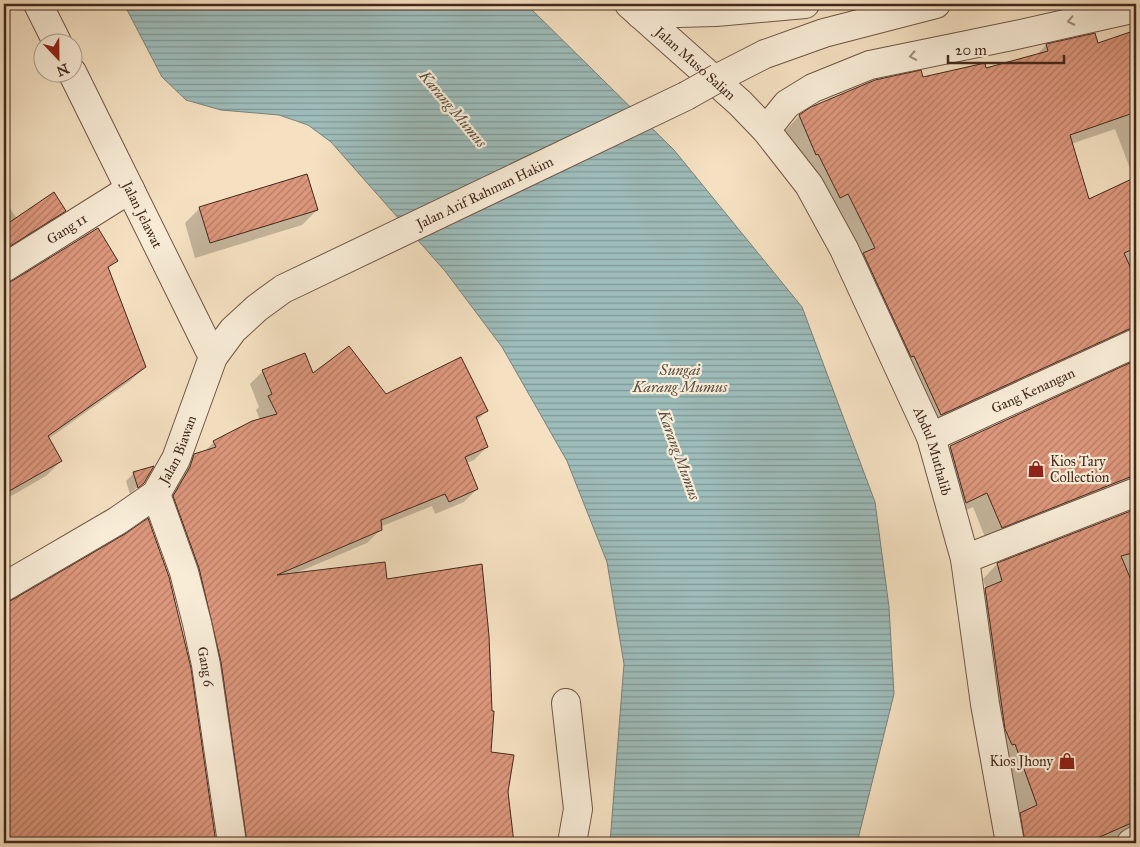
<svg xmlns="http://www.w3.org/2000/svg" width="1140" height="847" font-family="'IM FELL Great Primer',serif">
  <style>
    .water { fill: url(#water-rules); stroke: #7a817b }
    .shadow { fill: #0003; fill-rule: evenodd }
    .building { fill: url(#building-hatch); stroke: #44281c }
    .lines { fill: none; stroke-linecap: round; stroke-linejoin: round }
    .minor-casing { stroke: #705646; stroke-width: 30 }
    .minor { stroke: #f8ecd7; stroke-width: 28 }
    .minor-bridge-casing { stroke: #705646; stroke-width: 30; stroke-linecap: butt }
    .minor-bridge { stroke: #f8ecd7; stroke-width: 28 }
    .oneway { stroke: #9e8a7a }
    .labels { text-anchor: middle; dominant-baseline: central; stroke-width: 4.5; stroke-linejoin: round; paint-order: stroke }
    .street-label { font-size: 14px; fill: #44281c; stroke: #f8ecd7 }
    .poi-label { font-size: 14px; fill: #44281c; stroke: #f8ecd7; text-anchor: start }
    .water-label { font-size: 15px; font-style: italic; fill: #5a4d44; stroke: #f8ecd7 }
  </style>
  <defs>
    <pattern id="water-rules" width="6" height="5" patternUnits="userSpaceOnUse" patternTransform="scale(1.25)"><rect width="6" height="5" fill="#9ebcba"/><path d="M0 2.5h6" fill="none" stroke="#829996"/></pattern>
    <pattern id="building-hatch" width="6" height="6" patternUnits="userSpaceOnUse" patternTransform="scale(1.25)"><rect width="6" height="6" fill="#dd977c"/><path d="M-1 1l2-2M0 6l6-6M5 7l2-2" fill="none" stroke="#b57b65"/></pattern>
  </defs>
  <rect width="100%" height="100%" fill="#f5e1c2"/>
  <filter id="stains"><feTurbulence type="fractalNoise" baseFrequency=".004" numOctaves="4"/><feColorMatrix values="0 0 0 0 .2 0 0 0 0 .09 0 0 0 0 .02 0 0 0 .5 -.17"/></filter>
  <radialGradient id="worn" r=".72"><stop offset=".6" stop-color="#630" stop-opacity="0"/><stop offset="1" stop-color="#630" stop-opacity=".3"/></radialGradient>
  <!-- water -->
  <path class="water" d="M 124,4 L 526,4 L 674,150 L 802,307 L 875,502 L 889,607 L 894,694 L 857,843 L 610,843 L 624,664 L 607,562 L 567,461 L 502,347 L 445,271 L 331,142 L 308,125 L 279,115 L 221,110 L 186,100 L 162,77 Z"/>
  <!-- shadow -->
  <g class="shadow">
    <path d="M 1136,31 L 1136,353 L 926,429 L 801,169 L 785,131 L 799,116 L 812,108 L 922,78 L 985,70 L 1036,56 L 1046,45 L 1094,35 L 1098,45 ZM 1115,129 L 1134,179 L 1088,201 L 1071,144 Z"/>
    <path d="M 4,199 L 17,219 L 65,210 L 50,225 L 4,254 Z"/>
    <path d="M 200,208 L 317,210 L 302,225 L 195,258 L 185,223 Z"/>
    <path d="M 116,260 L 108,269 L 145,367 L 130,381 L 48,439 L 61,461 L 46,476 L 4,500 L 4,285 Z"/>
    <path d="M 1136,361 L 1136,501 L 987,542 L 973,507 L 951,517 L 936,461 L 950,447 Z"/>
    <path d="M 263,371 L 313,375 L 386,395 L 487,411 L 476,421 L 487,447 L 474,460 L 466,463 L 477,489 L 464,502 L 435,514 L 432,506 L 380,527 L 380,530 L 367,543 L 296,573 L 386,580 L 489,753 L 507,792 L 513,843 L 233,843 L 161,509 L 182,468 L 195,455 L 203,453 L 214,442 L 260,420 L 256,410 L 259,407 L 250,384 Z"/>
    <path d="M 134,473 L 143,482 L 130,494 L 126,481 Z"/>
    <path d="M 1136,510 L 1136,843 L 1121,839 L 1115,840 L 1114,843 L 1009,843 L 1006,829 L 1021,814 L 1000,758 L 971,604 L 986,589 L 983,579 L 997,564 Z"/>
    <path d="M 14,613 L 189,668 L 215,843 L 4,843 L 4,616 Z"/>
  </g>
  <!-- building -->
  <g class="building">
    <path d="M 1136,30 L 1136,112 L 1070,135 L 1089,199 L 1136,177 L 1136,248 L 1124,253 L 1136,280 L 1136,328 L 1129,329 L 941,415 L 914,356 L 911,357 L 863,253 L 875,248 L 848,194 L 840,198 L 818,154 L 816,155 L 799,115 L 811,107 L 875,80 L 921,70 L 923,77 L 985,63 L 986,68 L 1048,51 L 1046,44 L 1095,33 L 1098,43 Z"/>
    <path d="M 307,174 L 318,210 L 210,243 L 199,207 Z"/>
    <path d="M 54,192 L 66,211 L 4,250 L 4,226 Z"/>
    <path d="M 98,228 L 118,261 L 108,267 L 146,367 L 48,436 L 62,461 L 4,494 L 4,283 L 12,281 Z"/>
    <path d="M 349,346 L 386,394 L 461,357 L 488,411 L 476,417 L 488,447 L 465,457 L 478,489 L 449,502 L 445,494 L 381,520 L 382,530 L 277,575 L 385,562 L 387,579 L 482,564 L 489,636 L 492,711 L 494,711 L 491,752 L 514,755 L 508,792 L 514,843 L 247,843 L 221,662 L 199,568 L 173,496 L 190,467 L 194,454 L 216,447 L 213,441 L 252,421 L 277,414 L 268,396 L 272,394 L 262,370 L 305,353 L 313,373 Z"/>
    <path d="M 1136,360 L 1136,477 L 1130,477 L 1002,528 L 987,493 L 966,503 L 950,446 Z"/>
    <path d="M 154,466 L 144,483 L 138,488 L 133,472 Z"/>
    <path d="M 1136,509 L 1136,552 L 1121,556 L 1136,592 L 1136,821 L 1086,843 L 1025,843 L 1020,813 L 1037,805 L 1015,744 L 1012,745 L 1005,729 L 985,588 L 1002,581 L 997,563 Z"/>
    <path d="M 148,518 L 169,577 L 191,668 L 216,843 L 9,843 L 4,822 L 4,603 L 12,600 L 125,534 Z"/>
  </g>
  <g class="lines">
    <!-- minor casing -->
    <g class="minor-casing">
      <g id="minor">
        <path d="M 38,4 L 57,42"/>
        <path id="s1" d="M 629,4 L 740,103 L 766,130 L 809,185 L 844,249 L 931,437 L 965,559 L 985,704 L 1010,843"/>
        <path d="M 640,14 L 716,12 L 805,4"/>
        <path id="s2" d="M 72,72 L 213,357"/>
        <path d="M 718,78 L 765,54 L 824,33 L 936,4"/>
        <path d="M 766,130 L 787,104 L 813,88 L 870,65 L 1016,35 L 1136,8"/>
        <path id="s3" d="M 4,268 L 130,189"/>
        <path id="s4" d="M 931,437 L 1136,343"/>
        <path id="s5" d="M 156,494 L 184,572 L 197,623 L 206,665 L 232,843"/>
        <path d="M 965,559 L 1136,492"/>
        <path id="s6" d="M 4,587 L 117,521 L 156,494 L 176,459 L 213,357 L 233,330 L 257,308 L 283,289 L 686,96"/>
        <path d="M 566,703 L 578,809 L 572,843"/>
        <path d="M 1131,843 L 1136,840"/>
      </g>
    </g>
    <!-- minor -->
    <use href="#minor" class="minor"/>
    <!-- minor-bridge casing -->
    <g class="minor-bridge-casing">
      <path id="minor-bridge" d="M 686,96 L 718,78"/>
    </g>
    <!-- minor-bridge -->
    <use href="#minor-bridge" class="minor-bridge"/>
  </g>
  <!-- one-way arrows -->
  <defs><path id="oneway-chevron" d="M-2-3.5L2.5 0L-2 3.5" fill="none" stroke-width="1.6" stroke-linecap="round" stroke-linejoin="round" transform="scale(1.25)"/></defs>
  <g class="oneway">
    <use href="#oneway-chevron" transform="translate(1071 21) rotate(168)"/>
    <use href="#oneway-chevron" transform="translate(913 56) rotate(169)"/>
  </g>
  <!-- icons -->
  <defs>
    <g id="shop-bare" transform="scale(1.35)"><path d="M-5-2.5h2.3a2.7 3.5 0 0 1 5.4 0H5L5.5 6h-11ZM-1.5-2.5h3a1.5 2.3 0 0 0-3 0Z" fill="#8f2418" stroke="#f8ecd7" stroke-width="2.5" paint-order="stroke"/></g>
  </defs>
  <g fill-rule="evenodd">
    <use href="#shop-bare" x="1036" y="469"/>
    <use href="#shop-bare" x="1067" y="761"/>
  </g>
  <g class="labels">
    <!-- street labels -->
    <g class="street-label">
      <text stroke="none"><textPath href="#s1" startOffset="89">Jalan Muso Salim</textPath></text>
      <text stroke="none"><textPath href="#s6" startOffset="649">Jalan Arif Rahman Hakim</textPath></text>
      <text stroke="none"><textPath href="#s2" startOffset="159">Jalan Jelawat</textPath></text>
      <text stroke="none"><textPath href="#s3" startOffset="74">Gang 11</textPath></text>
      <text stroke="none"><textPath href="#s4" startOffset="112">Gang Kenangan</textPath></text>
      <text stroke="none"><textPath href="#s6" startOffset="228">Jalan Biawan</textPath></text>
      <text stroke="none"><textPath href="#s1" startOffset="550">Abdul Muthalib</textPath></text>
      <text stroke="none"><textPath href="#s5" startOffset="180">Gang 6</textPath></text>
    </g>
    <!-- poi labels -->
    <g class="poi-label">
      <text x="1050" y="461">Kios Tary<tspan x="1050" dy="16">Collection</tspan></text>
      <text x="1053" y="761" text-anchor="end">Kios Jhony</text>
    </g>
    <!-- water labels -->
    <g class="water-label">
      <text transform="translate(453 109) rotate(50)">Karang Mumus</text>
      <text x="680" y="370">Sungai<tspan x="680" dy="17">Karang Mumus</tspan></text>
      <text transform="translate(679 455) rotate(70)">Karang Mumus</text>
    </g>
  </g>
  <!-- margin -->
  <rect width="1140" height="847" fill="none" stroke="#f5e1c2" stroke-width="20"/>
  <rect x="5" y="5" width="1130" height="837" fill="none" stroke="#44281c" stroke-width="2.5"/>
  <rect x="10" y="10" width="1120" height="827" fill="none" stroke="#44281c"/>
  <!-- north arrow -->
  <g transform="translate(58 58) rotate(158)"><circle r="24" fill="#f8ecd7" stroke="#b09e8c"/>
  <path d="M0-4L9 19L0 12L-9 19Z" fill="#8f2418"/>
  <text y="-8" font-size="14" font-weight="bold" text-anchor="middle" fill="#44281c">N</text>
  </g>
  <!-- scale -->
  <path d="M948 55v8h116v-8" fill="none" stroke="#44281c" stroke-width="2.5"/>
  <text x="955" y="55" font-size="15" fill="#44281c" stroke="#f8ecd7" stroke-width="4" paint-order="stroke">20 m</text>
  <rect width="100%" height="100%" filter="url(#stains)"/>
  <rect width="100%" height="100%" fill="url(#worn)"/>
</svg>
